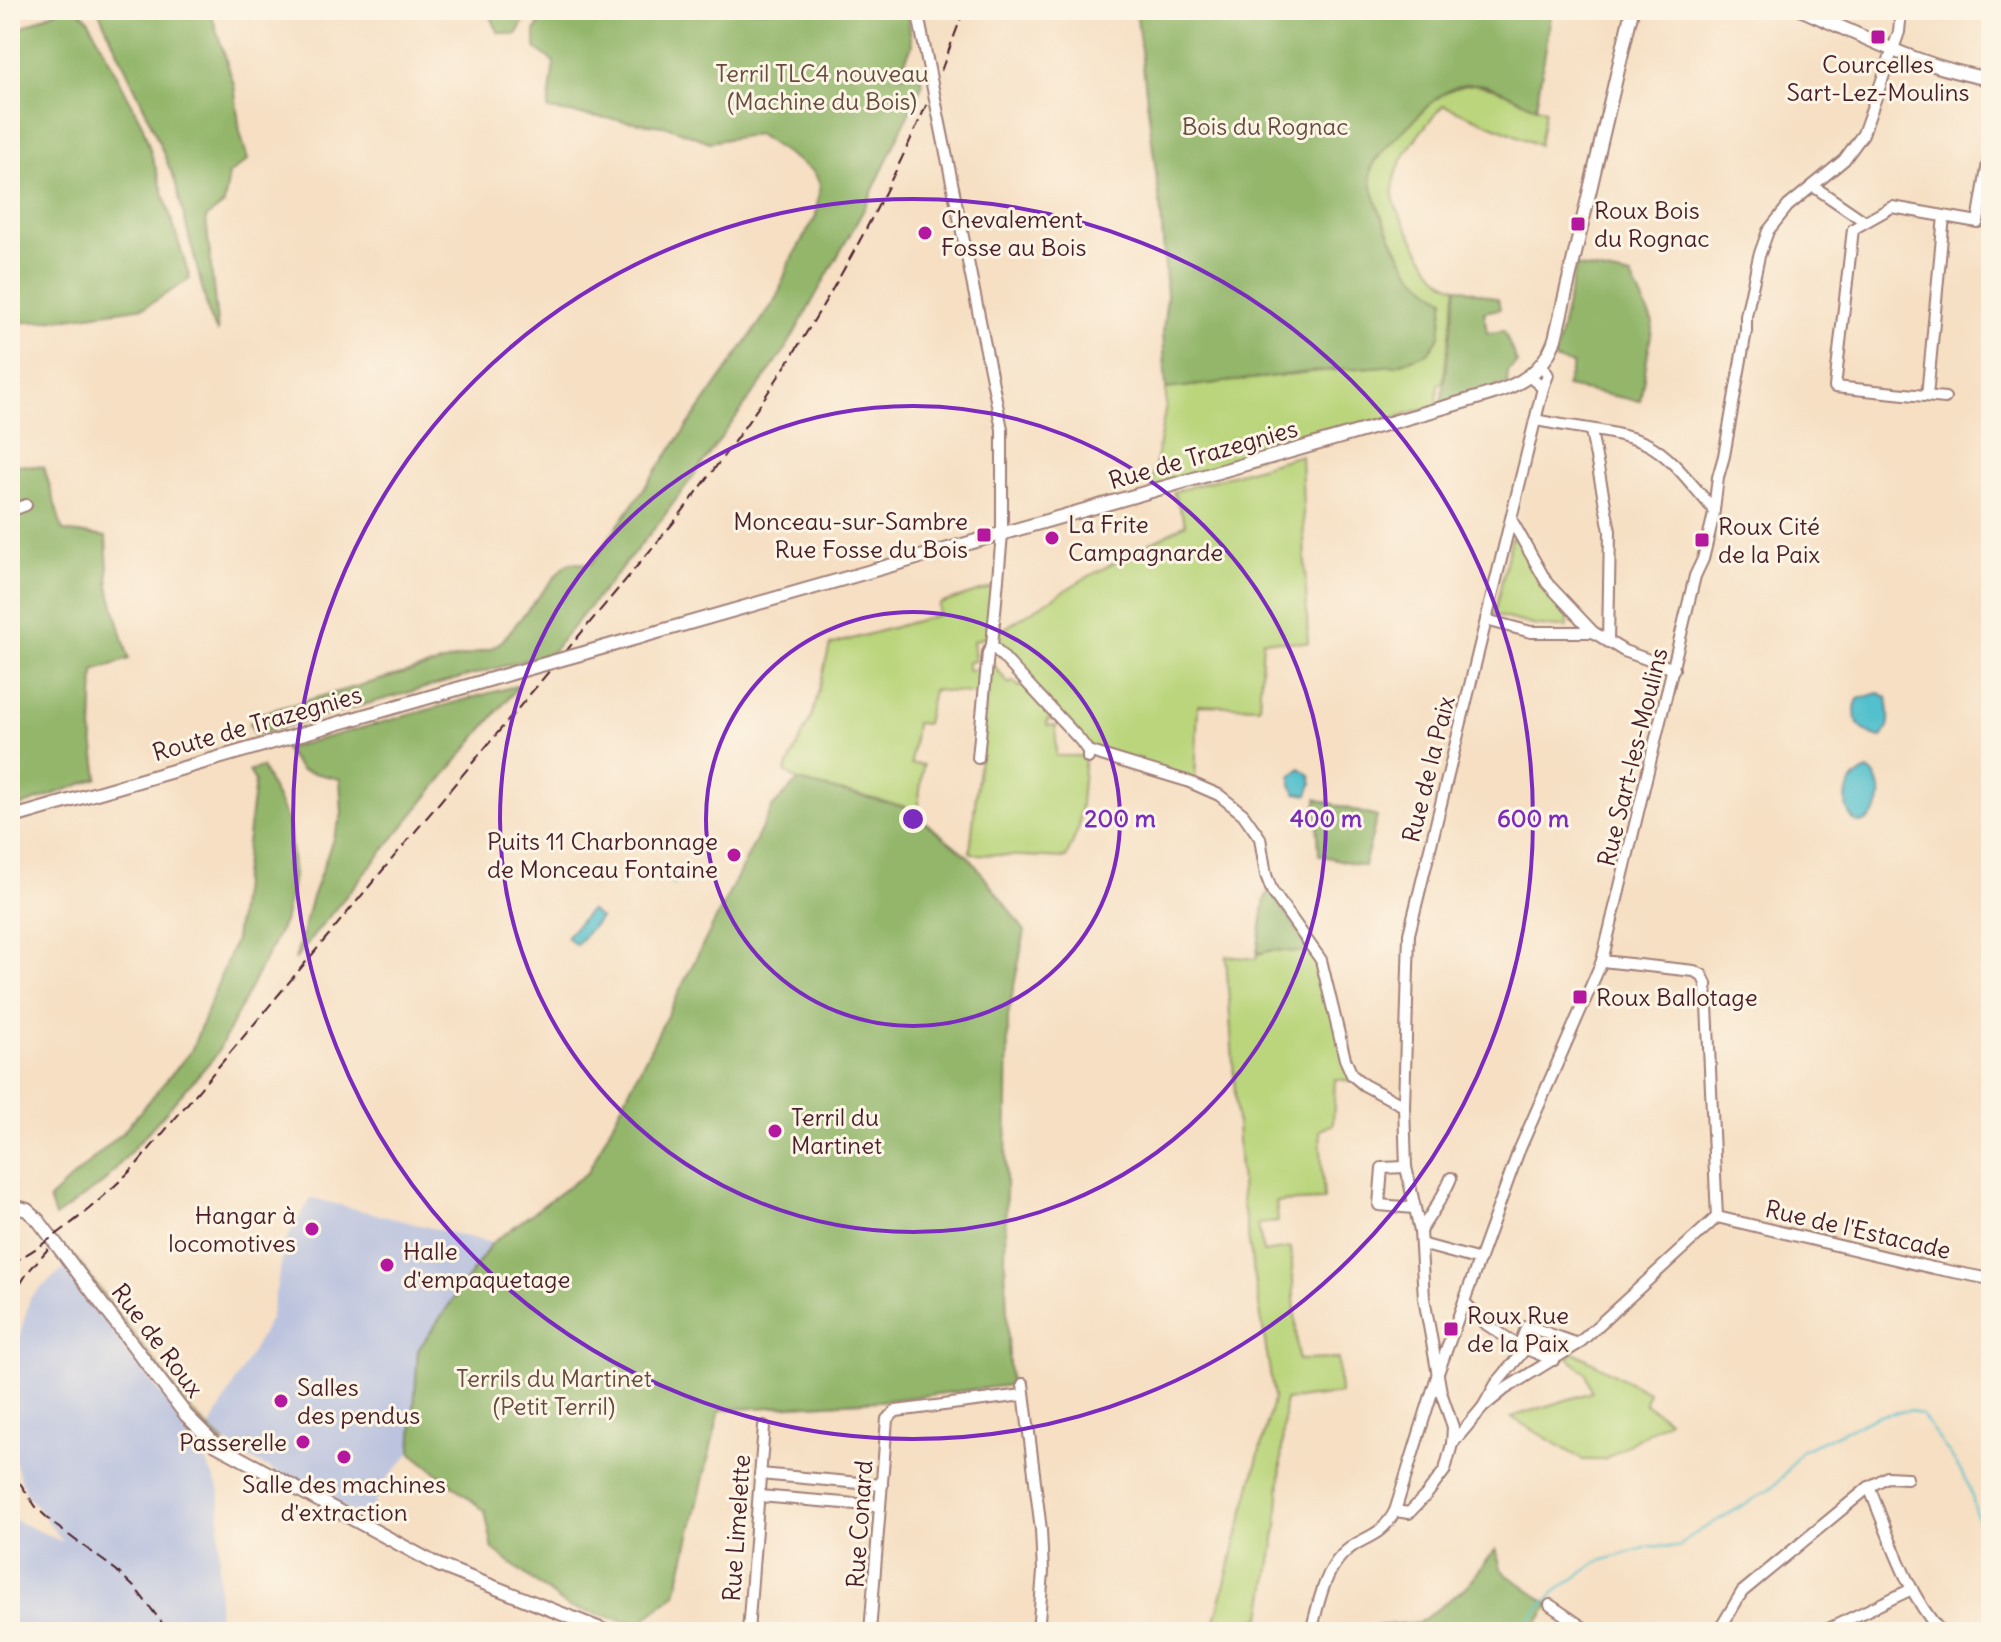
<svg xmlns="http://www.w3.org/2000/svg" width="2001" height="1642" font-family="Delius,sans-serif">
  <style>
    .industrial { fill: #bbc3de }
    .green { fill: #bad57b; stroke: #827a53; stroke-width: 2 }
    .forest { fill: #93b66b; stroke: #6e6a4b; stroke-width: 2 }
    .water { fill: #53c0cd; stroke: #4e707c; stroke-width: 2 }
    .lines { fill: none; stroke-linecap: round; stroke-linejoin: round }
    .stream { stroke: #53c0cd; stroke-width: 2 }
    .minor-casing { stroke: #a07f77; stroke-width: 14 }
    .major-casing { stroke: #a07f77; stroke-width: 16 }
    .minor { stroke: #fff; stroke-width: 10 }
    .major { stroke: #fff; stroke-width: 12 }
    .rail { stroke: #4a1f2b; stroke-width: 2; stroke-dasharray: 12 6; stroke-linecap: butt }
    .major-bridge-casing { stroke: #a07f77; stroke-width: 16; stroke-linecap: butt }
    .major-bridge { stroke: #fff; stroke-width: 12 }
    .ring { fill: none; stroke: #7b2cbf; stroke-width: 4 }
    .poi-dot { fill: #b5179e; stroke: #fcf5e5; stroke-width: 3 }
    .labels { text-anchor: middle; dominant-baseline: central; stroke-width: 6; stroke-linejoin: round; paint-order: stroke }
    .poi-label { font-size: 24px; fill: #4a1f2b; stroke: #fcf5e5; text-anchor: start }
    .park-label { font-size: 24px; fill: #664c3f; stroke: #fcf5e5 }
    .street-label { font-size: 24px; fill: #4a1f2b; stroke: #fcf5e5 }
    .centre { fill: #7b2cbf; stroke: #fcf5e5; stroke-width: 4 }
    .ring-label { font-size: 24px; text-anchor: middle; font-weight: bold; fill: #7b2cbf; stroke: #fcf5e5; stroke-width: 6; stroke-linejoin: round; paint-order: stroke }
  </style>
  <rect width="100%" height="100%" fill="#fcf5e5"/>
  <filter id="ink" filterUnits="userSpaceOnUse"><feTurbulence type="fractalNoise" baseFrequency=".0125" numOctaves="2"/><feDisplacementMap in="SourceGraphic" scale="16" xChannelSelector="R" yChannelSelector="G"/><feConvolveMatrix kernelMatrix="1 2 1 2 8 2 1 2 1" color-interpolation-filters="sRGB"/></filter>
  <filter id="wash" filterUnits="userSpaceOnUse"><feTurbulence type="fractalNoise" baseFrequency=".006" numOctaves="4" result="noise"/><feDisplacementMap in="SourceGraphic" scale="32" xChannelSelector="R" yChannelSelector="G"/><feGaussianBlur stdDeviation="1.8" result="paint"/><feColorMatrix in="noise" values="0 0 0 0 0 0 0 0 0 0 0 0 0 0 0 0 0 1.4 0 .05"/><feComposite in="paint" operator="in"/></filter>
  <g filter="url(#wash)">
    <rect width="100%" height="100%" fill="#f6dfc3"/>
    <!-- industrial -->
    <g class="industrial">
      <path d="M 311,1198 L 492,1243 L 418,1350 L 411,1452 L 387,1479 L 366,1520 L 245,1456 L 209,1429 L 270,1319 L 286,1241 Z"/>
      <path d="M 66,1266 L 196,1442 L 220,1491 L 218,1632 L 10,1632 L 10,1518 L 63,1542 L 26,1493 L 10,1449 L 10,1372 L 30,1298 Z"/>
    </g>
    <!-- green -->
    <g class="green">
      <path d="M 1473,84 L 1497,89 L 1545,110 L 1539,145 L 1443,105 C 1422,131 1385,168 1395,204 C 1400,219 1412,235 1419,249 C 1429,266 1438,282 1457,287 L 1443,382 L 1438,384 L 1437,405 L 1151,488 L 1166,405 L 1166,389 L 1310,372 L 1396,365 L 1444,299 C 1430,290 1416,280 1407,266 C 1397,250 1368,192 1370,175 C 1371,156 1427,104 1444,93 C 1452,88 1464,86 1473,84 Z"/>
      <path d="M 1301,455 L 1308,643 L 1263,640 L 1259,707 L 1198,705 L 1195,782 L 1095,751 L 998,646 L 997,633 L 1080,581 L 1186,524 L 1173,492 Z"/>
      <path d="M 1512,537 L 1520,539 L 1539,580 L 1569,614 L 1567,627 L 1537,626 L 1494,615 Z"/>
      <path d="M 993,587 L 989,636 L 973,641 L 975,661 L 968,662 L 968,670 L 984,669 L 982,694 L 933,690 L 926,724 L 916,723 L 911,764 L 923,765 L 917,816 L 906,807 L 798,781 L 785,772 L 813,713 L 830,645 L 938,615 L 939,604 Z"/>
      <path d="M 990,661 L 1009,684 L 1013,681 L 1019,687 L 1023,684 L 1058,720 L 1047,720 L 1047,725 L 1056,726 L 1056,756 L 1085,756 L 1079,827 L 1066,858 L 975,854 L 970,852 Z"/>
      <path d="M 1273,950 L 1313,953 L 1321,965 L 1353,1081 L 1335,1079 L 1333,1124 L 1320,1130 L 1324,1200 L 1276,1202 L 1278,1222 L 1258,1224 L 1263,1252 L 1291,1248 L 1298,1360 L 1338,1359 L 1340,1394 L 1285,1400 L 1277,1526 L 1262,1616 L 1253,1620 L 1248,1632 L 1212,1632 L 1274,1397 L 1242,1200 L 1226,956 L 1256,959 L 1257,954 Z"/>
      <path d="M 77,1259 L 195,1415 L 225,1443 L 224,1445 L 204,1428 L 75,1260 Z"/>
      <path d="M 1574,1352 L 1648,1392 L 1645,1403 L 1668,1420 L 1604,1460 L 1583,1460 L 1511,1417 L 1592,1392 L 1586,1373 L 1568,1358 Z"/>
    </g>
    <!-- forest -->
    <g class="forest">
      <path d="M 10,10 L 20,29 L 58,10 L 78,10 L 88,19 L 142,124 L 190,279 L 145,307 L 46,321 L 10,323 Z"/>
      <path d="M 98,10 L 210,10 L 234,85 L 240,132 L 248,160 L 229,174 L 224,204 L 206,218 L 218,333 L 210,319 L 175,181 L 145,109 Z"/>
      <path d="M 488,10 L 530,10 L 516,35 L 498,32 Z"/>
      <path d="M 545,10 L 907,10 L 912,45 L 899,75 L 919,72 L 923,83 L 863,211 L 785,350 L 659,523 L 551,653 L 255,735 L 250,723 L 259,714 L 490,649 L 502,641 L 564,566 L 570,563 L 591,564 L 777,298 L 789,263 L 816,216 L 820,184 L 814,172 L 757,134 L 710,142 L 669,127 L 548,110 L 554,62 L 535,48 L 535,32 Z"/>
      <path d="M 1136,10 L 1552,10 L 1536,107 C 1517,100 1494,83 1473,84 C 1450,84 1430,103 1416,118 C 1403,132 1383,147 1373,163 C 1362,184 1395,247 1407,266 C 1417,280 1430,290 1444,299 L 1440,336 L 1428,353 L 1396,365 L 1310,372 L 1166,389 L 1163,331 L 1167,296 L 1161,214 Z"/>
      <path d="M 1576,266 L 1631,277 L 1653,323 L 1640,401 L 1566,387 L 1573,365 L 1554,359 Z"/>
      <path d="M 1457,287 L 1498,299 L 1500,309 L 1484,312 L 1487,333 L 1504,331 L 1517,363 L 1508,371 L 1507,384 L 1441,404 Z"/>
      <path d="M 10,454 L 11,464 L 44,467 L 63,531 L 106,537 L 109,588 L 129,659 L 94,671 L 92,732 L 98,778 L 10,810 Z"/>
      <path d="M 519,685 L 317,931 L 295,960 L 311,900 L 342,814 L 340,779 L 301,770 L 284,749 Z"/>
      <path d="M 262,767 L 288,822 L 294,876 L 284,922 L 216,1055 L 103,1183 L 55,1217 L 49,1199 L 124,1131 L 191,1051 L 235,940 L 255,781 L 249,771 Z"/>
      <path d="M 798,781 L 906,807 L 970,858 L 1025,931 L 1008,1016 L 1005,1263 L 1010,1385 L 880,1401 L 720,1410 L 676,1594 L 638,1624 L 568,1607 L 493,1550 L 485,1511 L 411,1452 L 418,1350 L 492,1243 L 588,1172 L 773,806 Z"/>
      <path d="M 1316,799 L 1377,817 L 1364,866 L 1319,855 Z"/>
      <path d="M 1270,891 L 1313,953 L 1273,950 L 1257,954 L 1265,898 Z"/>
      <path d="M 1496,1549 L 1501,1568 L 1506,1574 L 1550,1605 L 1531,1632 L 1379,1632 L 1376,1626 L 1420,1622 L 1466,1587 Z"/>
    </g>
    <!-- water -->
    <g class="water">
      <path d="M 1878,693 L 1887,697 C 1889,713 1893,726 1881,738 C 1862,735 1849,716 1858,699 Z"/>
      <path d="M 1300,768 L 1310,775 L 1312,784 L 1308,795 L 1296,793 L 1291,785 L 1291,777 Z"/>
      <path d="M 1868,770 C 1888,782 1883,822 1857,823 C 1838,808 1845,778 1868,770 Z"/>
      <path d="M 590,910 L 600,918 L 576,945 L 566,937 Z"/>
    </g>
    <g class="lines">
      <!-- stream -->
      <g class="stream">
        <path d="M 673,886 L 677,872"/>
        <path d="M 1520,1632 L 1524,1624 L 1555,1592 L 1597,1562 L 1651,1546 L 1679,1547 L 1691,1536 L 1769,1490 L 1783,1477 L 1801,1451 L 1877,1416 L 1910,1410 L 1922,1415 L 1957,1465 L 1970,1488 L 1978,1521 L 1991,1547"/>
      </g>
    </g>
  </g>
  <g filter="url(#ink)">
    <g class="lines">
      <!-- minor casing -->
      <g class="minor-casing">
        <g id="minor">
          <path d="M 917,10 L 1002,429 L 1002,534 L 992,645 L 988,653 L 978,758"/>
          <path d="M 1813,186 L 1864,221"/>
          <path d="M 1530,377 L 1543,388 L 1548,375 L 1542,365"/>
          <path d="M 1927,396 L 1944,216"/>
          <path d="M 1945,398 L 1835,387 L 1853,229 L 1892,207 L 1978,222 L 1988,163 L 1991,159"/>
          <path d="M 1536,420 C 1566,427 1622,431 1647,444 C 1673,457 1694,488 1714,510"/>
          <path d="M 1591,431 L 1610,531 L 1608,642"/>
          <path d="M 10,511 L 26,505"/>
          <path d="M 1512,521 L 1547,583 L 1593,632"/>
          <path d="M 1486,620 L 1531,632 L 1593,632 L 1624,651 L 1674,669"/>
          <path d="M 992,645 L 1080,740 L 1088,751 L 1088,758"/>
          <path d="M 1088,751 L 1187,781 L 1219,795 L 1243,814 L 1260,838 L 1266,875 L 1272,891 L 1321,960 L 1345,1059 L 1352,1075 L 1364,1085 L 1404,1106"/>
          <path d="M 1406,1167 L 1382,1168 L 1379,1205 L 1414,1208"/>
          <path d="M 1717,1217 L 1933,1268 L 1990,1279"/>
          <path d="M 1420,1231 C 1431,1214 1444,1196 1451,1178"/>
          <path d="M 1421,1244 L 1480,1260"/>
          <path d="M 1991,1260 L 1991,1282"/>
          <path d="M 1464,1302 L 1486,1324 L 1519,1346 L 1554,1360"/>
          <path d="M 1519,1346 L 1527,1326 L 1578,1344"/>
          <path d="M 1023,1384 L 1041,1530 L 1043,1572 L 1038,1632"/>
          <path d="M 1483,1407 L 1505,1389 L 1578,1344 L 1717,1217 L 1706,984 L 1702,975 L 1694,971 L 1602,961"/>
          <path d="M 1452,1444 L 1483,1407 L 1496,1384 L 1525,1349"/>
          <path d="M 760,1474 L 882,1485"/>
          <path d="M 1869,1487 C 1889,1535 1906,1593 1941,1632"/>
          <path d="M 759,1496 L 880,1506"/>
          <path d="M 1395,1511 L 1409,1513 L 1427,1494 L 1445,1470 L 1452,1444 L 1453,1427 L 1441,1392 L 1424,1298 L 1420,1231 L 1406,1167 L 1404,1106 L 1409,934 L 1543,388"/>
          <path d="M 1550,1605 L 1590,1632"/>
          <path d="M 748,1632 L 764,1426"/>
          <path d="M 870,1632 L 887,1419 L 896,1411 L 1023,1395"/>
          <path d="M 1311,1632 C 1318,1606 1323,1575 1342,1555 C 1362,1534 1378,1542 1395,1511 L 1438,1373 L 1518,1153 L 1602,961 L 1695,576 L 1703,559 L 1713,518 L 1718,477 L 1724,456 L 1746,331 L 1746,316 L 1759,256 L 1768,231 L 1788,206 L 1844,160 L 1863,134 L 1899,32 L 1901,10"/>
          <path d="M 1718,1632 L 1742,1592 L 1869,1487 L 1887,1477 L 1907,1478"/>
          <path d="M 1822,1632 L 1912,1589"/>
        </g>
      </g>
      <!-- major casing -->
      <g class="major-casing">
        <g id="major">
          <path d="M 1802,10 C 1863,36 1925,69 1991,79"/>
          <path d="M 584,653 L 1470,400 C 1508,389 1541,380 1555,339 L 1632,10"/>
          <path d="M 10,818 L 516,672"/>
          <path d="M 10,1205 L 27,1210 L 38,1220 L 186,1415 L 216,1445 L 438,1565 L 608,1632"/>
        </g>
      </g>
      <!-- minor -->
      <use href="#minor" class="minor"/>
      <!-- major -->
      <use href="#major" class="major"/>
      <!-- rail -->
      <g class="rail">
        <path d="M 941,71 L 964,10"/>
        <path d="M 10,1264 C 57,1238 99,1203 137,1164 L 674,522 C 776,392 862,252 928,101"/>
        <path d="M 10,1300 L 28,1272 L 48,1249"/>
        <path d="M 10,1468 L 36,1507 L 55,1525 L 116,1570 L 136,1589 L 169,1632"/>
      </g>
      <!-- major-bridge casing -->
      <g class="major-bridge-casing">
        <path id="major-bridge" d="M 516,672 L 584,653"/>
      </g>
      <!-- major-bridge -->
      <use href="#major-bridge" class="major-bridge"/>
    </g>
  </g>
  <!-- distance rings -->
  <g class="ring">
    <circle cx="913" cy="819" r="207"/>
    <circle cx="913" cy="819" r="413"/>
    <circle cx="913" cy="819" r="620"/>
  </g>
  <!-- markers -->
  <g class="poi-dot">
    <rect x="1870" y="29" width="16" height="16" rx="4"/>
    <rect x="1570" y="216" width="16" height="16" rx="4"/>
    <circle cx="925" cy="233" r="8"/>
    <rect x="976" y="527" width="16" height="16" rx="4"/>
    <circle cx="1052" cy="538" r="8"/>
    <rect x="1694" y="532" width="16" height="16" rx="4"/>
    <circle cx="734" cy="855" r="8"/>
    <rect x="1572" y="989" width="16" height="16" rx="4"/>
    <circle cx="775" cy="1131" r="8"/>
    <circle cx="312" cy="1229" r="8"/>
    <circle cx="387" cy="1265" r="8"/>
    <rect x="1443" y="1321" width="16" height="16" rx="4"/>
    <circle cx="281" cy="1401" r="8"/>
    <circle cx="303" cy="1442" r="8"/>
    <circle cx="344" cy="1457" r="8"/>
  </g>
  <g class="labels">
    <!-- poi labels -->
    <g class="poi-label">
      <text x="1878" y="64" text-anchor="middle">Courcelles<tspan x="1878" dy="28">Sart-Lez-Moulins</tspan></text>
      <text x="1594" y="210">Roux Bois<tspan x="1594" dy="28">du Rognac</tspan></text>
      <text x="941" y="219">Chevalement<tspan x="941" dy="28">Fosse au Bois</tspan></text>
      <text x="968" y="521" text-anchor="end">Monceau-sur-Sambre<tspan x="968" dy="28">Rue Fosse du Bois</tspan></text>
      <text x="1068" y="524">La Frite<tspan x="1068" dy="28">Campagnarde</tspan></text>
      <text x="1718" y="526">Roux Cité<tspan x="1718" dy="28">de la Paix</tspan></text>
      <text x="718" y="841" text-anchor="end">Puits 11 Charbonnage<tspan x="718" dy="28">de Monceau Fontaine</tspan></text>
      <text x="1596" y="997">Roux Ballotage</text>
      <text x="791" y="1117">Terril du<tspan x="791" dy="28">Martinet</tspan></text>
      <text x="296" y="1215" text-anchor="end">Hangar à<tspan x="296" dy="28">locomotives</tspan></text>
      <text x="403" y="1251">Halle<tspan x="403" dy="28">d'empaquetage</tspan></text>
      <text x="1467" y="1315">Roux Rue<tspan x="1467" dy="28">de la Paix</tspan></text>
      <text x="297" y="1387">Salles<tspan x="297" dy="28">des pendus</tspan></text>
      <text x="287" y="1442" text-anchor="end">Passerelle</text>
      <text x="344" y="1484" text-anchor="middle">Salle des machines<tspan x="344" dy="28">d'extraction</tspan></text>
    </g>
    <!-- park labels -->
    <g class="park-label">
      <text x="822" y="73">Terril TLC4 nouveau<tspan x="822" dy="28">(Machine du Bois)</tspan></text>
      <text x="1265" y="126">Bois du Rognac</text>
      <text x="554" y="1378">Terrils du Martinet<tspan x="554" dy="28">(Petit Terril)</tspan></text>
    </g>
    <!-- street labels -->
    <g class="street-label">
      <text transform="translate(1203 454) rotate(-16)">Rue de Trazegnies</text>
      <text transform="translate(257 723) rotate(-16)">Route de Trazegnies</text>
      <text transform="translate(1632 757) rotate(-76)">Rue Sart-les-Moulins</text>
      <text transform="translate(1428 769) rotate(-76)">Rue de la Paix</text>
      <text transform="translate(1858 1229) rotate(13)">Rue de l'Estacade</text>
      <text transform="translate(158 1340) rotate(53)">Rue de Roux</text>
      <text transform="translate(859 1524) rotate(-86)">Rue Conard</text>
      <text transform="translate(736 1528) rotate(-86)">Rue Limelette</text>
    </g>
  </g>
  <circle cx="913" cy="819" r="12" class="centre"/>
  <g class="ring-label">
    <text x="1120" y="827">200 m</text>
    <text x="1326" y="827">400 m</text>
    <text x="1533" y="827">600 m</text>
  </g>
  <!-- margin -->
  <rect width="2001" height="1642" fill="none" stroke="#fcf5e5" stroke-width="40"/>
</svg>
